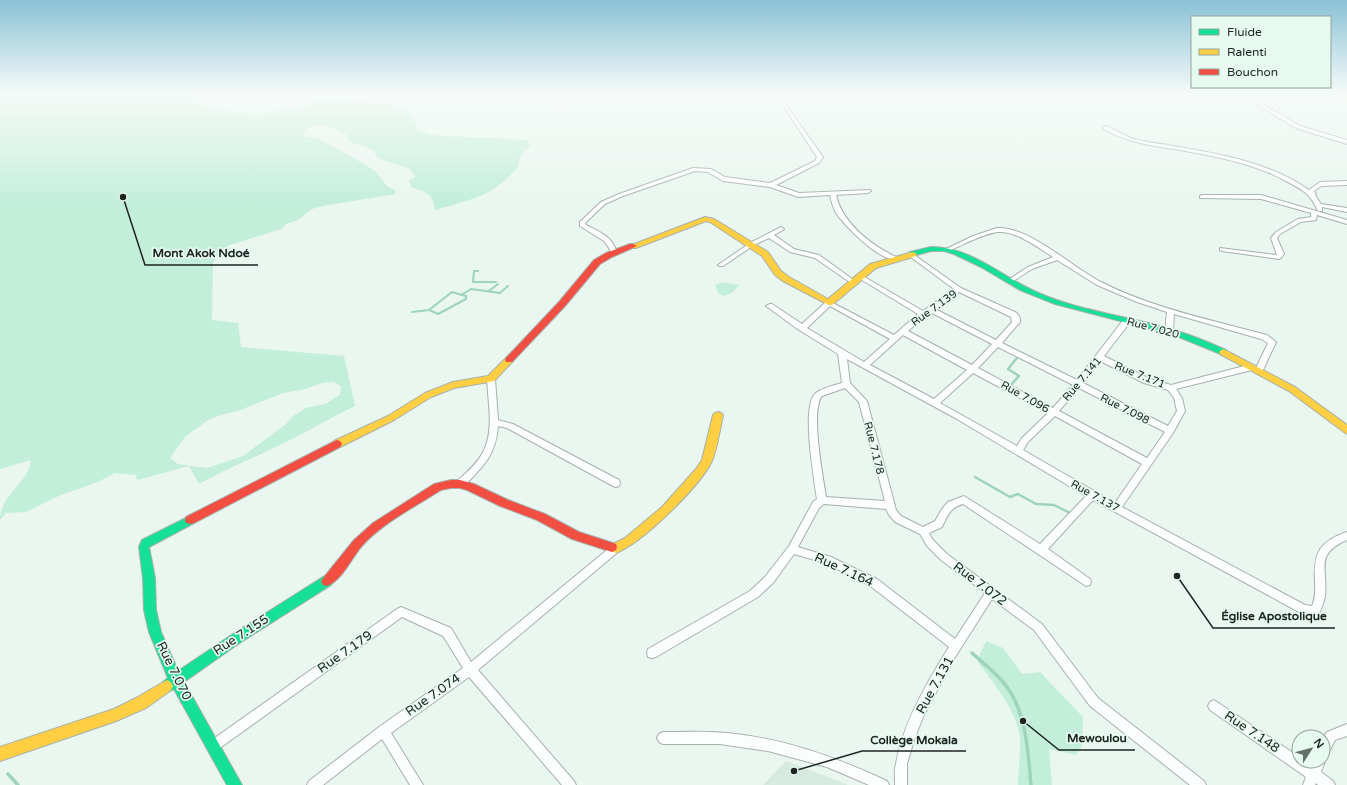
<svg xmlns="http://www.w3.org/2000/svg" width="1347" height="785" font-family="'Varela Round',sans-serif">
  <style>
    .built { fill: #d6eae0 }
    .green { fill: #c3eeda; fill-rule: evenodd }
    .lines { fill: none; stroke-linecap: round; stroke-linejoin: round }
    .stream-far2 { stroke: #9dd4bb; stroke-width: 2 }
    .stream-far1 { stroke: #9dd4bb; stroke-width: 2.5 }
    .stream { stroke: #9dd4bb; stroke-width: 3.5 }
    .street-casing { stroke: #a7b0ab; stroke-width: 2 }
    .fast-casing { stroke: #a7b0ab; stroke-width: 2 }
    .slow-casing { stroke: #a7b0ab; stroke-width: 2 }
    .jam-casing { stroke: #a7b0ab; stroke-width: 2 }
    .street { fill: #fcfefd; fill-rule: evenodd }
    .fast { fill: #16e098; fill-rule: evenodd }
    .slow { fill: #ffcf43; fill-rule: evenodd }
    .jam { fill: #f24e42; fill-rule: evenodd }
    .labels { text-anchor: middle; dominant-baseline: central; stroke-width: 3.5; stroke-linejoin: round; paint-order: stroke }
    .street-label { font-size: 11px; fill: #1d2421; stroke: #e6faf0 }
    .near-street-label { font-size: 13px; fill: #1d2421; stroke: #e6faf0 }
    .leader { fill: none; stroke: #1d2421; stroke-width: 1.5 }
    .callout-dot { fill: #1d2421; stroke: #e6faf0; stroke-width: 1.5 }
    .callout-label { font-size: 12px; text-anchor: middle; font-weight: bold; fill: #1d2421; stroke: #e6faf0; stroke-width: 3.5; stroke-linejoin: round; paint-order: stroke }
  </style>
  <rect width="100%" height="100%" fill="#eaf6f0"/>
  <!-- built -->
  <path class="built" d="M 786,761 L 838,781 L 848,785 L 763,785 Z"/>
  <!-- green -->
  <g class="green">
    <path d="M 0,94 L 185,94 L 195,101 L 223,110 L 254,114 L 295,108 L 319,100 L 387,102 L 411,110 L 417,129 L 431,135 L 527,140 L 529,142 L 530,147 C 515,157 523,160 516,169 C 492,197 469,200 435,210 C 432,192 427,193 411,187 L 409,181 L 415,177 L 410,169 L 378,158 L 373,150 L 348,141 L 347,135 C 331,127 318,119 303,132 L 304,136 L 322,140 L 354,158 L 375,171 L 388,187 L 395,190 L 395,194 L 322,206 L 312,209 L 298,220 L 286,224 L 281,229 L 227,246 L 213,262 L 212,320 L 238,323 L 241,347 L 344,356 L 355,406 C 330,418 307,432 282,444 C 254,458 226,469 199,484 L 189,466 L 137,480 L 136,475 L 115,473 L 98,482 L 61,495 L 26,512 L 6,513 L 0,520 C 0,495 28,484 31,460 L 0,469 ZM 333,382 L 341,386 L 340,395 L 325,404 L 306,408 L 293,416 L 286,424 L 243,456 L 207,468 L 178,464 L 170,458 L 185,437 L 208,420 L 221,415 L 238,411 L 283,393 L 305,389 L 322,383 Z"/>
    <path d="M 722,282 L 739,285 L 732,293 L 724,296 L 718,293 L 715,285 Z"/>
    <path d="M 986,641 L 1003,648 L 1022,674 L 1040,672 L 1083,717 L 1082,746 L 1076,755 L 1049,749 L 1052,785 L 1018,785 C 1018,770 1021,754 1020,739 C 1019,714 992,680 977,661 Z"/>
  </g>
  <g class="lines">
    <!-- stream-far2 -->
    <g class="stream-far2">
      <path d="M 478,271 L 474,271 L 473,282 L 496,282"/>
      <path d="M 489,291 L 498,284"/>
      <path d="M 452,292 L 466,296 L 466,299 L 438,314 L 429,310 Z"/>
      <path d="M 461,295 L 471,289 L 500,293 L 508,286"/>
      <path d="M 412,312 L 429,310"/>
      <path d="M 1015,360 L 1018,357"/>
    </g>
    <!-- stream-far1 -->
    <g class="stream-far1">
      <path d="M 1009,387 L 1019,376 L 1008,369 L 1016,359"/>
      <path d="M 975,477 L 1010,497 L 1018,494 L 1036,504 L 1054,505 L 1070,513"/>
    </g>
    <!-- stream -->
    <g class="stream">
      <path d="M 972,653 C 984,664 998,674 1007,687 C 1027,715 1028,753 1031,785"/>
      <path d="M 8,774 L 18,785"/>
    </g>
    <!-- street casing -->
    <g class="street-casing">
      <g id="street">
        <path d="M 562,94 L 566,94 L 562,101 L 562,106 L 560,107 L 558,106 L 558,101 Z"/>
        <path d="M 783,94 L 787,94 L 786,104 L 788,108 L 823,157 L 819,163 L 776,185 L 799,193 L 870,190 L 871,191 L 868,193 L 836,195 C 842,223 871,245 896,257 L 896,259 C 880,262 845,226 836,213 C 833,207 831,201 830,195 L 798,197 L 770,187 L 723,181 L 708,172 L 695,171 L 623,196 L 605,204 L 585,223 L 586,225 C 600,232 613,237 617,253 L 616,254 L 612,254 L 609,248 L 604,241 L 580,226 L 580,222 L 601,202 L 619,194 L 693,168 L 711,169 L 725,177 L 770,183 L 815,161 L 817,157 L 782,104 Z"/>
        <path d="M 1249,98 L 1253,98 L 1300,126 L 1347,140 L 1347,144 L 1296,128 L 1249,100 Z"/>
        <path d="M 1106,126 C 1116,130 1124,136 1134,139 C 1149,143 1164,144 1179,147 C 1225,155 1270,163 1309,190 L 1320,182 L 1347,181 L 1347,185 L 1321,186 L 1314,191 L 1316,194 L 1315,195 L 1321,204 L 1347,208 L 1347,212 L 1322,207 L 1322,211 L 1318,211 C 1310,193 1303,190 1286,181 C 1253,163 1217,157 1180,150 C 1154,146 1128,143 1104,129 L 1103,128 Z"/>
        <path d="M 1202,195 L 1261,195 L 1347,220 L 1347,224 L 1317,215 L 1316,220 L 1301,222 L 1280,234 L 1277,238 L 1284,254 L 1281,258 L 1279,259 L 1222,251 L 1220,250 L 1220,248 L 1277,255 L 1271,238 L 1276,232 L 1298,219 L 1311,217 L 1311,213 L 1261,199 L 1200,198 L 1200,196 Z"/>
        <path d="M 781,227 L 784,229 L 783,230 L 774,235 L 794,249 L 819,255 L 855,281 L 855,283 L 851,283 L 815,258 L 790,252 L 769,238 L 754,245 L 723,266 L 719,266 L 718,265 L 750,243 Z"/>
        <path d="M 997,228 C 1029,226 1073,268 1101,282 C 1152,308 1211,320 1267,335 L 1276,342 L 1263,370 L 1259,373 L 1255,370 L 1268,343 L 1261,339 L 1174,314 L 1173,331 L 1172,333 L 1166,333 L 1165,331 L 1167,312 L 1137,302 L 1097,285 L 1057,260 L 1032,269 L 1012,282 L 1008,282 L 1008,280 L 1028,267 L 1053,257 C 1039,248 1016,231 999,232 C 984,233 963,245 949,251 L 947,252 L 944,250 L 973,236 Z"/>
        <path d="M 910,252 L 961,288 L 1017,313 L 1020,318 L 1020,322 L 1002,343 L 1077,380 L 1124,319 L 1127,319 L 1131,321 L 1104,356 L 1150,379 L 1171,385 L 1252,364 L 1256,367 L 1252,370 L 1176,389 L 1182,398 L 1185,411 L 1173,433 L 1122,507 L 1305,605 L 1312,606 C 1316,598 1315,589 1315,581 C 1313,553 1320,541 1347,532 L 1347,540 C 1314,554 1328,569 1325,596 C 1324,603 1321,608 1319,614 L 1315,616 L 1299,612 L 1093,500 L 1048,549 L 1090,579 L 1091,582 L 1090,585 L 1086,586 L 963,504 C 950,507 947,517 942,527 L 929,533 L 933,540 L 947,554 L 1042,624 L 1098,698 L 1204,781 L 1206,785 L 1190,785 L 1090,706 L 1034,630 L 992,599 L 952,662 L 923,717 L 914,740 L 907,764 L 907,785 L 895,785 C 895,778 894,770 896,764 C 902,725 928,680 949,647 L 869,585 L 825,563 L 794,554 L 773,583 L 758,597 L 656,657 L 652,658 L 648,657 L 647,653 L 648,649 L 750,591 L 765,577 L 789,546 L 813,502 L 817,499 C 814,478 802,411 814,395 C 818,389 835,385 842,383 L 838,354 L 799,330 L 766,306 L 770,304 L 772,304 L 802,324 L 827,301 L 829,301 L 894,335 L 918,314 L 857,277 L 857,275 L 861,275 L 923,311 L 954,289 L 908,255 L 908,253 ZM 959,292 L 1011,317 L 1012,322 L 996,340 L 935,309 ZM 830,306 L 890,339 L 864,362 L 807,328 ZM 930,312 L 992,344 L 972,365 L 908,331 ZM 903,335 L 967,370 L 934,399 L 870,365 ZM 998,347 L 1073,385 L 1053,408 L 978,368 ZM 847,359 L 957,419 L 1086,496 L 1040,544 L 964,496 L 948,502 L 942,509 L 935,521 L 923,527 L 901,516 L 896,510 L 867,401 L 850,383 ZM 1100,361 L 1144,383 L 1168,390 L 1174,398 L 1177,411 L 1168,426 L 1083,383 ZM 973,373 L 1048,413 L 1022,438 L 1017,446 L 940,403 ZM 845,388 L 859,402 L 885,501 L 826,497 C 823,477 810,410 822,396 ZM 1079,388 L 1165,432 L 1147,458 L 1059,411 ZM 1055,416 L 1142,464 L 1115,503 L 1023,450 L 1028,442 ZM 824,504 L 886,509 L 889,515 L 895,522 L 920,534 L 927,546 L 941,560 L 985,593 L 955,639 L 877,579 L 831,557 L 798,547 L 819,508 Z"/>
        <path d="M 491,376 L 495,379 L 498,420 L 513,424 L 619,480 L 620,483 L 619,486 L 616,487 L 613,486 L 507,428 L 498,426 C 496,455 483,467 463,487 L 460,488 L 457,487 L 456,484 L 457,481 C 466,473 476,465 482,454 C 495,432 488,403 487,379 Z"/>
        <path d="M 616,544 L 619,545 L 621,548 L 619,551 L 478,670 L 574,781 L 576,785 L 562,785 L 469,677 L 391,733 L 423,785 L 410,785 L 382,739 L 323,785 L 307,785 L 309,781 L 379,727 L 463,668 L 443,636 L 402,617 L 217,750 L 213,752 L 209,750 L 207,746 L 209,742 L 397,609 L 401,607 L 451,628 L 471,662 L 613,545 Z"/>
        <path d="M 1214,700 L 1299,757 L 1299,761 L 1305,761 L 1311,765 L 1313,761 L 1323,761 L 1323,739 L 1327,732 L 1347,724 L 1347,736 L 1335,740 L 1327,756 L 1324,758 L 1325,761 L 1321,772 L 1333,781 L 1335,785 L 1318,785 L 1316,783 L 1315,785 L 1303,785 L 1306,777 L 1210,710 L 1208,706 L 1210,702 Z"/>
        <path d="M 663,732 C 684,732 706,731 727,733 C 783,738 836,757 887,781 L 889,785 L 869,785 L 827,767 L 768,751 L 720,744 L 663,744 L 659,742 L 657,738 L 659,734 Z"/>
      </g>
    </g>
    <!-- fast casing -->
    <g class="fast-casing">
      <g id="fast">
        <path d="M 931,247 C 967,247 994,270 1024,286 C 1063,307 1109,313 1152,324 C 1178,330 1202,339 1226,350 L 1227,352 L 1223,355 L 1174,335 L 1055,304 L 1020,290 L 981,267 L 954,254 L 944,251 L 931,251 L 913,256 L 909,254 L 910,252 Z"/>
        <path d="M 190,516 L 194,517 L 195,520 L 194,523 L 149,547 L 155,578 L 156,610 L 161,632 L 178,671 L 230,636 L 323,577 L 327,576 L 331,577 L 333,581 L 331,585 L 238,644 L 184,682 L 242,785 L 227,785 L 174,689 L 167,692 L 163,690 L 161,686 L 163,682 L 168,678 L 149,632 L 144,610 L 143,578 L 139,547 L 142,540 Z"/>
      </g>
    </g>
    <!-- slow casing -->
    <g class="slow-casing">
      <g id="slow">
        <path d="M 705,217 L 714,219 L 768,252 L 781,271 L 789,277 L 828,299 L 870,264 L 913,252 L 917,254 L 916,256 L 876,268 L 832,305 L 829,305 L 783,281 L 775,275 L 762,256 L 710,222 L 706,221 L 636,248 L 633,248 L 629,246 Z"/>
        <path d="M 1223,349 L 1295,387 L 1347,425 L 1347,434 L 1344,432 L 1289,391 L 1220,354 L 1219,352 Z"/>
        <path d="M 509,357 L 512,358 L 513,360 L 512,362 L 494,381 L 454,388 L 431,397 L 394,420 L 340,447 L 334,447 L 332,444 L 334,441 L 388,416 L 425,393 L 453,382 L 488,376 L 506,358 Z"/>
        <path d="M 718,412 L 721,413 L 723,415 C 720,428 717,451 711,463 C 698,488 642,543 616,553 L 608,550 L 607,547 L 608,544 L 615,543 L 625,538 L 662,507 L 696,469 L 702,460 L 713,415 L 715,413 Z"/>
        <path d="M 167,680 L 171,682 L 173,686 L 171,690 L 146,708 L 116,721 L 0,761 L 0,747 L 114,709 L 136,698 Z"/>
      </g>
    </g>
    <!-- jam casing -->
    <g class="jam-casing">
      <g id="jam">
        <path d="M 630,244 L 633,244 L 637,246 L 612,257 L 600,264 L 565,306 L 512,362 L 506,362 L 505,360 L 506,358 L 559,302 L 594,260 L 606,253 Z"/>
        <path d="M 337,440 L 340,441 L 342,444 L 340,447 L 194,523 L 190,524 L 186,523 L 185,520 L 186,517 Z"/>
        <path d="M 451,480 L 460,480 L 474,484 L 508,500 L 545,514 L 579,532 L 616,544 L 617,547 L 616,550 L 612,552 L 572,539 L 537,520 L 500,506 L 467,490 L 460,488 L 451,488 L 441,490 C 416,506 379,525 361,547 C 351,559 342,580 327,586 L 323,585 L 321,581 L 354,540 L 373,523 L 434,484 Z"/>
      </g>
    </g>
    <!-- street -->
    <use href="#street" class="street"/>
    <!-- fast -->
    <use href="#fast" class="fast"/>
    <!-- slow -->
    <use href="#slow" class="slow"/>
    <!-- jam -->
    <use href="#jam" class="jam"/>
  </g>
  <!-- sky -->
  <linearGradient id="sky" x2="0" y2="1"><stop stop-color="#8ac1d6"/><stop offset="0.46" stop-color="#f6fbf8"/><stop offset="1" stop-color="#f6fbf8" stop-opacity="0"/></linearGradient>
  <rect width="1347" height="204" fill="url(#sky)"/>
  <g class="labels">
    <!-- street labels -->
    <g class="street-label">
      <text transform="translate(934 308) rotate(-36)">Rue 7.139</text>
      <text transform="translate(1153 328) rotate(15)">Rue 7.020</text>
      <text transform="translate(1140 375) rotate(22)">Rue 7.171</text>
      <text transform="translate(1082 379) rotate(-50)">Rue 7.141</text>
      <text transform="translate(1025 397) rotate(29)">Rue 7.096</text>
      <text transform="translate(1125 409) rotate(27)">Rue 7.098</text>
      <text transform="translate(874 448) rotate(76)">Rue 7.178</text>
      <text transform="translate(1095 496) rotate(29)">Rue 7.137</text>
    </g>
    <!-- near-street labels -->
    <g class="near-street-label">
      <text transform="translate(844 570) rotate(25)">Rue 7.164</text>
      <text transform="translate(980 584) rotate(37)">Rue 7.072</text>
      <text transform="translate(241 635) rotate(-33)">Rue 7.155</text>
      <text transform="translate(345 652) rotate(-35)">Rue 7.179</text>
      <text transform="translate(174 671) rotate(64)">Rue 7.070</text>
      <text transform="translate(935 685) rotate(-61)">Rue 7.131</text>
      <text transform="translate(433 695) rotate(-35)">Rue 7.074</text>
      <text transform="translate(1252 732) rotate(34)">Rue 7.148</text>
    </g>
  </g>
  <!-- callouts -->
  <path class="leader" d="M123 197L145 265H258M1177 576L1213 628H1335M1023 721L1059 750H1135M794 771L862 751H966"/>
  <g class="callout-dot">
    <circle cx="123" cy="197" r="4"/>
    <circle cx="1177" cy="576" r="4"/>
    <circle cx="1023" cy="721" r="4"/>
    <circle cx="794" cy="771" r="4"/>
  </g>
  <g class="callout-label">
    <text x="201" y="257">Mont Akok Ndoé</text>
    <text x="1274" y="620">Église Apostolique</text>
    <text x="1097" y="742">Mewoulou</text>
    <text x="914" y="744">Collège Mokala</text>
  </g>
  <!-- legend -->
  <rect x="1191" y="16" width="140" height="72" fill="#e6faf0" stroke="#96a49d"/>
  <rect x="1199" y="29" width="20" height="6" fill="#16e098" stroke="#96a49d"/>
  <text x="1227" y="36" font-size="12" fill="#1d2421">Fluide</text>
  <rect x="1199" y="49" width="20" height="6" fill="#ffcf43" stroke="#96a49d"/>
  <text x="1227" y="56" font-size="12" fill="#1d2421">Ralenti</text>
  <rect x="1199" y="69" width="20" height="6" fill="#f24e42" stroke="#96a49d"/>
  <text x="1227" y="76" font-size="12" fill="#1d2421">Bouchon</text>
  <!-- north arrow -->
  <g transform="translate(1311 749) rotate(54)"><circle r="19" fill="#e6faf0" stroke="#96a49d"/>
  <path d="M0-3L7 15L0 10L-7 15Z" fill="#656e69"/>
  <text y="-6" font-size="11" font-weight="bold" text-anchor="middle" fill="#1d2421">N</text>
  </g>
</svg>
